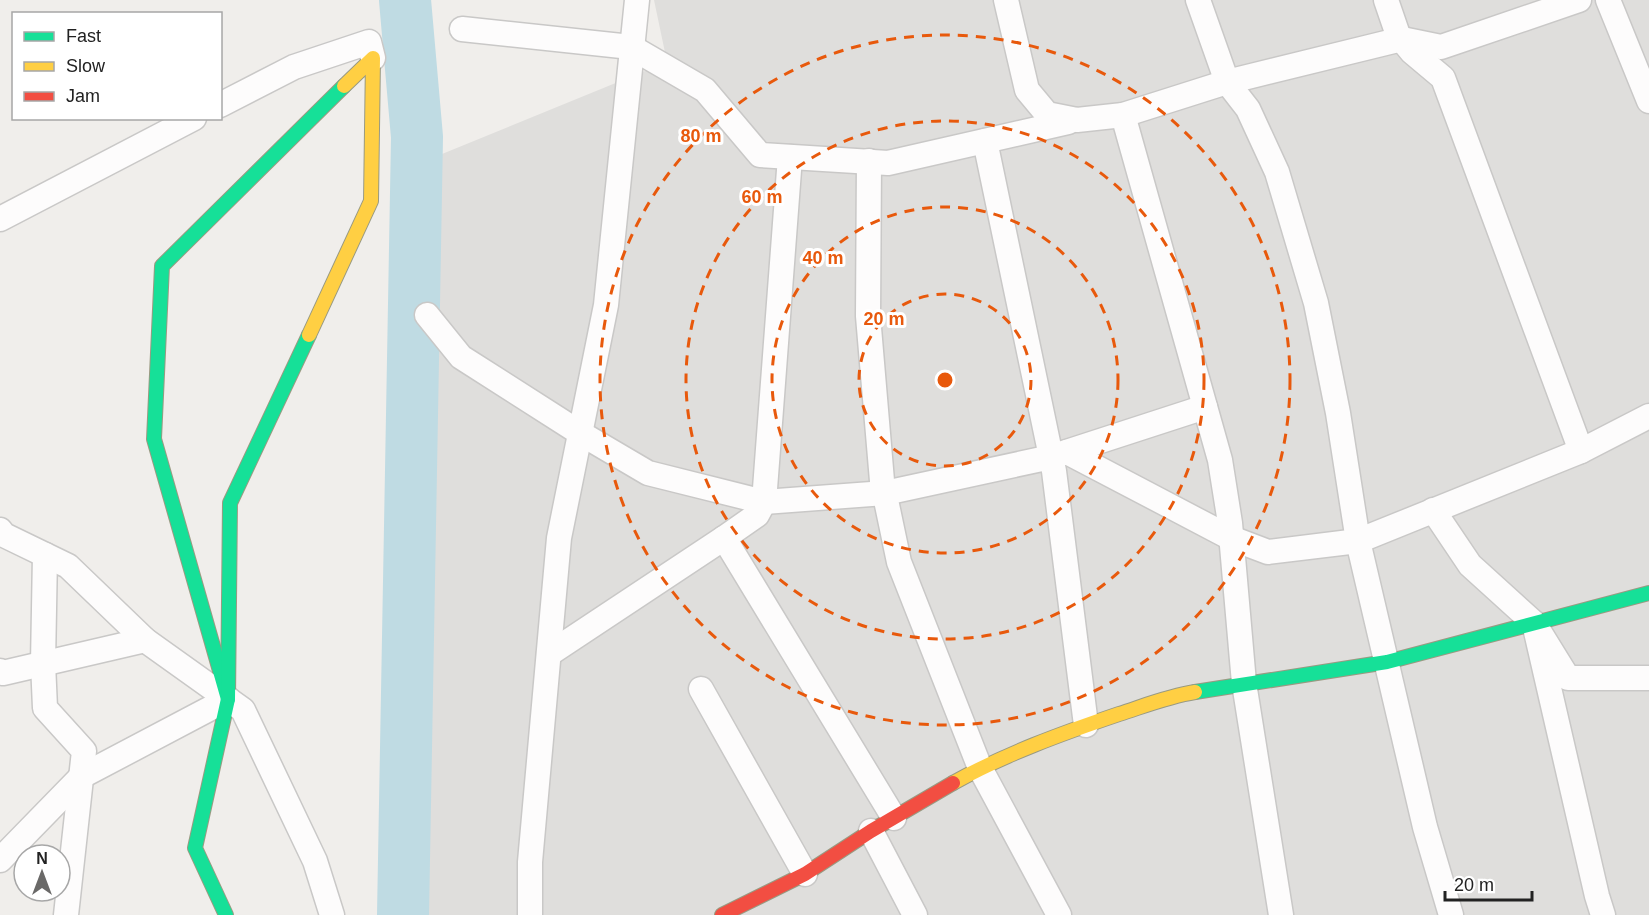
<svg xmlns="http://www.w3.org/2000/svg" width="1649" height="915" font-family="Helvetica,sans-serif">
  <style>
    .residential { fill: #dfdedc }
    .lines { fill: none; stroke-linecap: round; stroke-linejoin: round }
    .river { stroke: #bfdbe3; stroke-width: 52 }
    .street-casing { stroke: #c9c8c7; stroke-width: 27 }
    .fast-casing { stroke: #999a82; stroke-width: 16 }
    .slow-casing { stroke: #999a82; stroke-width: 16 }
    .jam-casing { stroke: #999a82; stroke-width: 16 }
    .street { stroke: #fdfcfc; stroke-width: 24 }
    .fast { stroke: #16e098; stroke-width: 14 }
    .slow { stroke: #ffcf43; stroke-width: 14 }
    .jam { stroke: #f24e42; stroke-width: 14 }
    .ring { fill: none; stroke: #e8590c; stroke-width: 3; stroke-dasharray: 10 8 }
    .centre { fill: #e8590c; stroke: #fff; stroke-width: 3 }
    .ring-label { font-size: 18px; text-anchor: middle; font-weight: bold; fill: #e8590c; stroke: #fff; stroke-width: 6; stroke-linejoin: round; paint-order: stroke }
  </style>
  <rect width="100%" height="100%" fill="#f0eeeb"/>
  <!-- residential -->
  <path class="residential" d="M 654,0 L 1649,0 L 1649,915 L 404,915 L 410,789 L 420,163 L 667,62 Z"/>
  <g class="lines">
    <!-- river -->
    <path class="river" d="M 403,915 L 417,137 L 405,0"/>
    <!-- street casing -->
    <g class="street-casing">
      <g id="street">
        <path d="M 1006,0 L 1027,90 L 1047,114 L 1077,120 L 1123,115 L 1227,82 L 1402,39 L 1441,47 L 1579,0"/>
        <path d="M 1198,0 L 1227,82 L 1248,109 L 1277,172 L 1316,303 L 1338,413 L 1358,541 L 1425,827 L 1451,915"/>
        <path d="M 1386,0 L 1398,35 L 1412,52 L 1443,78 L 1581,451"/>
        <path d="M 1608,0 L 1649,101"/>
        <path d="M 462,29 L 631,47 L 705,90 L 760,155 L 888,163 L 1068,122"/>
        <path d="M 220,105 L 294,67 L 369,42 L 373,58"/>
        <path d="M 1123,115 L 1220,460 L 1230,523 L 1244,683 L 1281,915"/>
        <path d="M 985,141 L 1054,471 L 1086,725"/>
        <path d="M 869,161 L 868,316 L 882,481 L 899,562 L 980,768 L 1059,915"/>
        <path d="M 0,219 L 194,118"/>
        <path d="M 427,315 L 461,357 L 580,433 L 648,473 L 764,502 L 885,493 L 1051,457 L 1205,407"/>
        <path d="M 1067,452 L 1231,538 L 1268,552 L 1358,541 L 1581,451 L 1649,416"/>
        <path d="M 1433,510 L 1470,565 L 1534,623 L 1568,678 L 1649,678"/>
        <path d="M 0,530 L 4,535 L 68,566 L 145,640 L 243,710 L 315,861 L 332,915"/>
        <path d="M 724,538 L 894,818"/>
        <path d="M 45,555 L 43,663 L 45,708 L 84,751 L 66,915"/>
        <path d="M 1534,623 L 1597,896 L 1603,915"/>
        <path d="M 549,654 L 724,538 L 757,515 L 764,502 L 790,157"/>
        <path d="M 0,671 L 3,673 L 145,640"/>
        <path d="M 701,689 L 805,874"/>
        <path d="M 871,831 L 915,915"/>
        <path d="M 0,860 L 82,776 L 228,699"/>
        <path d="M 530,915 L 530,862 L 559,538 L 606,305 L 637,0"/>
      </g>
    </g>
    <!-- fast casing -->
    <g class="fast-casing">
      <g id="fast">
        <path d="M 1195,692 L 1387,662 L 1649,593"/>
        <path d="M 228,699 L 154,439 L 162,266 L 344,86"/>
        <path d="M 226,915 L 195,848 L 228,699 L 230,503 L 309,335"/>
      </g>
    </g>
    <!-- slow casing -->
    <g class="slow-casing">
      <g id="slow">
        <path d="M 309,335 L 371,201 L 373,58 L 344,86"/>
        <path d="M 953,783 C 1005,754 1063,733 1119,714 C 1144,706 1169,696 1195,692"/>
      </g>
    </g>
    <!-- jam casing -->
    <g class="jam-casing">
      <path id="jam" d="M 722,915 L 805,874 L 871,831 L 953,783"/>
    </g>
    <!-- street -->
    <use href="#street" class="street"/>
    <!-- fast -->
    <use href="#fast" class="fast"/>
    <!-- slow -->
    <use href="#slow" class="slow"/>
    <!-- jam -->
    <use href="#jam" class="jam"/>
  </g>
  <!-- distance rings -->
  <g class="ring">
    <circle cx="945" cy="380" r="86"/>
    <circle cx="945" cy="380" r="173"/>
    <circle cx="945" cy="380" r="259"/>
    <circle cx="945" cy="380" r="345"/>
  </g>
  <circle cx="945" cy="380" r="9" class="centre"/>
  <g class="ring-label">
    <text x="701" y="142">80 m</text>
    <text x="762" y="203">60 m</text>
    <text x="823" y="264">40 m</text>
    <text x="884" y="325">20 m</text>
  </g>
  <!-- legend -->
  <rect x="12" y="12" width="210" height="108" fill="#ffffff" stroke="#a7a7a7" stroke-width="1.5"/>
  <rect x="24" y="32" width="30" height="9" fill="#16e098" stroke="#a7a7a7" stroke-width="1.5"/>
  <text x="66" y="42" font-size="18" fill="#222222">Fast</text>
  <rect x="24" y="62" width="30" height="9" fill="#ffcf43" stroke="#a7a7a7" stroke-width="1.5"/>
  <text x="66" y="72" font-size="18" fill="#222222">Slow</text>
  <rect x="24" y="92" width="30" height="9" fill="#f24e42" stroke="#a7a7a7" stroke-width="1.5"/>
  <text x="66" y="102" font-size="18" fill="#222222">Jam</text>
  <!-- north arrow -->
  <g transform="translate(42 873)"><circle r="28" fill="#ffffff" stroke="#a7a7a7" stroke-width="1.5"/>
  <path d="M0-4.5L10 22L0 15L-10 22Z" fill="#6a6968"/>
  <text y="-9" font-size="16" font-weight="bold" text-anchor="middle" fill="#222222">N</text>
  </g>
  <!-- scale -->
  <path d="M1445 891v9h87v-9" fill="none" stroke="#222222" stroke-width="3"/>
  <text x="1454" y="891" font-size="18" fill="#222222" stroke="#ffffff" stroke-width="4.5" paint-order="stroke">20 m</text>
</svg>
